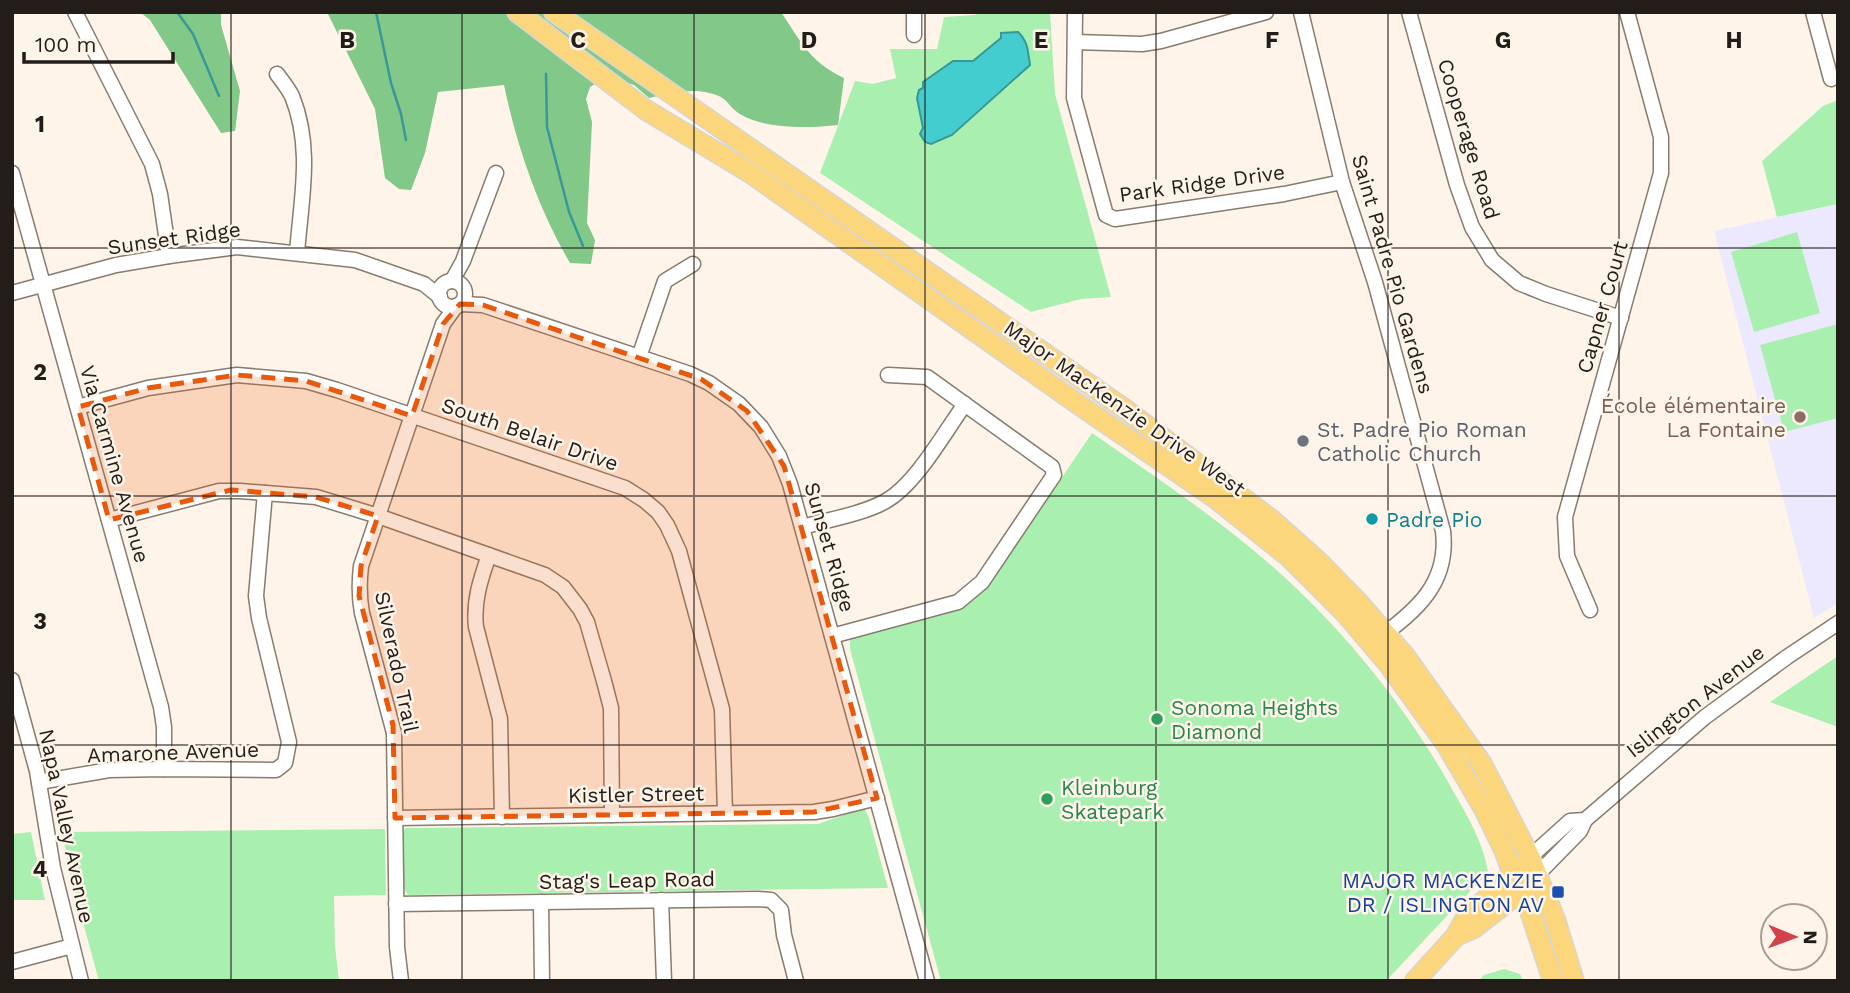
<svg xmlns="http://www.w3.org/2000/svg" width="1850" height="993" font-family="'Work Sans',sans-serif">
  <style>
    .education { fill: #ece9ff }
    .green { fill: #a9f0b0 }
    .forest { fill: #81c889 }
    .water { fill: #43cdce; stroke: #399897; stroke-width: 2 }
    .lines { fill: none; stroke-linecap: round; stroke-linejoin: round }
    .stream { stroke: #399897; stroke-width: 2.5 }
    .minor-casing { stroke: #877c6f; stroke-width: 17 }
    .major-casing { stroke: #d7d6d5; stroke-width: 22 }
    .minor { stroke: #fff; stroke-width: 14 }
    .major { stroke: #fbd67c; stroke-width: 19 }
    .marked { fill: #e8590c; fill-opacity: 0.2; stroke: #e8590c; stroke-width: 5; stroke-dasharray: 14 9; stroke-linejoin: round }
    .grid { fill: none; stroke: #221d18; stroke-width: 2; stroke-opacity: 0.55 }
    .education-dot { fill: #8d6e63; stroke: #fff4e9; stroke-width: 2.5 }
    .worship-dot { fill: #6b7280; stroke: #fff4e9; stroke-width: 2.5 }
    .culture-dot { fill: #0f9aa8; stroke: #fff4e9; stroke-width: 2.5 }
    .leisure-dot { fill: #2e9e5b; stroke: #fff4e9; stroke-width: 2.5 }
    .transit-dot { fill: #1a4fb4; stroke: #fff4e9; stroke-width: 2.5 }
    .labels { text-anchor: middle; dominant-baseline: central; stroke-width: 5; stroke-linejoin: round; paint-order: stroke }
    .street-label { font-size: 21px; fill: #221d18; stroke: #fff4e9 }
    .education-label { font-size: 21px; fill: #785e54; stroke: #fff4e9; text-anchor: end }
    .worship-label { font-size: 21px; fill: #5b616d; stroke: #fff4e9; text-anchor: start }
    .culture-label { font-size: 21px; fill: #0d838f; stroke: #fff4e9; text-anchor: start }
    .leisure-label { font-size: 21px; fill: #27864d; stroke: #fff4e9; text-anchor: start }
    .transit-label { font-size: 21px; fill: #164399; stroke: #fff4e9; text-anchor: end }
    .grid-label { font-size: 23px; text-anchor: middle; font-weight: bold; fill: #221d18; stroke: #fff4e9; stroke-width: 5; stroke-linejoin: round; paint-order: stroke }
  </style>
  <rect width="100%" height="100%" fill="#fff4e9"/>
  <!-- education -->
  <path class="education" d="M 1838,204 L 1838,603 L 1814,618 L 1714,231 Z"/>
  <!-- green -->
  <g class="green">
    <path d="M 982,12 L 1050,12 L 1055,94 L 1111,297 L 1081,299 L 1031,312 L 820,173 L 855,81 L 873,84 L 896,78 L 890,49 L 937,49 L 944,17 L 975,15 Z"/>
    <path d="M 1838,100 L 1838,204 L 1777,217 L 1762,161 L 1823,106 Z"/>
    <path d="M 1797,232 L 1820,313 L 1754,332 L 1731,252 Z"/>
    <path d="M 1838,324 L 1838,418 L 1784,432 L 1760,345 Z"/>
    <path d="M 1092,433 C 1153,475 1216,517 1272,566 C 1341,627 1401,700 1447,780 C 1463,809 1483,839 1488,872 L 1386,981 L 941,981 L 850,649 L 850,639 L 984,587 L 1027,529 Z"/>
    <path d="M 1838,656 L 1838,727 L 1770,702 Z"/>
    <path d="M 864,808 L 869,818 L 888,888 L 408,895 C 399,885 399,840 405,828 L 818,824 Z"/>
    <path d="M 385,829 L 386,895 L 334,896 L 335,946 L 339,981 L 99,981 L 72,882 L 62,832 Z"/>
    <path d="M 31,832 L 45,900 L 12,900 L 12,834 Z"/>
    <path d="M 1504,969 L 1520,974 L 1523,981 L 1479,981 L 1484,975 Z"/>
  </g>
  <!-- forest -->
  <g class="forest">
    <path d="M 140,12 L 221,12 L 221,25 L 240,91 L 235,131 L 221,133 L 150,20 Z"/>
    <path d="M 327,12 L 781,12 C 801,42 810,62 844,78 L 838,125 C 809,128 766,130 740,114 C 727,106 729,97 709,93 C 690,88 668,94 649,98 L 634,85 L 611,78 L 603,79 L 590,87 L 586,99 L 592,122 L 587,223 L 595,240 L 591,264 L 570,263 C 538,208 517,147 504,85 L 438,92 L 425,153 L 411,190 L 399,189 L 385,178 L 375,109 Z"/>
  </g>
  <!-- water -->
  <path class="water" d="M 1018,32 C 1028,41 1028,52 1030,65 L 952,135 L 931,144 L 925,142 L 920,134 L 923,128 L 917,98 L 919,90 L 923,88 L 923,82 L 953,61 L 973,61 L 1001,38 L 1001,33 Z"/>
  <g class="lines">
    <!-- stream -->
    <g class="stream">
      <path d="M 177,12 L 193,34 L 219,96"/>
      <path d="M 376,12 L 391,83 L 401,114 L 406,140"/>
      <path d="M 546,74 L 547,127 L 569,212 L 583,246"/>
    </g>
    <!-- minor casing -->
    <g class="minor-casing">
      <g id="minor">
        <path d="M 75,12 L 152,164 L 160,194 L 169,256"/>
        <path d="M 1075,12 L 1074,98 L 1106,215 L 1115,219 L 1284,194 L 1342,182"/>
        <path d="M 1301,12 L 1342,182 L 1375,282 L 1443,531 C 1449,583 1417,610 1379,638"/>
        <path d="M 1409,12 L 1457,185 L 1472,227 L 1492,260 L 1519,283 L 1546,294 L 1621,318"/>
        <path d="M 1813,12 L 1831,79"/>
        <path d="M 914,35 L 914,12"/>
        <path d="M 1075,42 L 1142,44 L 1161,41 L 1266,12"/>
        <path d="M 277,74 C 282,81 288,88 292,96 C 313,148 301,199 297,253"/>
        <path d="M 12,173 L 161,707 L 164,727 L 164,769"/>
        <path d="M 452,281 L 463,261 L 496,173"/>
        <circle cx="452" cy="294" r="13"/>
        <path d="M 12,293 L 116,265 L 169,256 L 237,247 L 355,260 L 424,284 L 440,297"/>
        <path d="M 460,304 L 483,305 L 690,374 L 709,383 L 739,404 L 761,427 L 779,456 L 790,484 L 927,981"/>
        <path d="M 639,357 L 665,281 L 693,264"/>
        <path d="M 78,407 L 148,388 L 237,375 L 306,381 L 337,390 L 625,488 L 644,500 L 658,512 L 667,525 L 679,551 L 722,709 L 725,813"/>
        <path d="M 109,520 L 219,491 L 240,491 L 316,497 L 378,516 L 545,575 L 563,587 L 580,609 L 587,622 L 604,681 L 611,708 L 612,815"/>
        <path d="M 802,527 C 827,520 863,514 886,501 C 916,484 944,433 965,404"/>
        <path d="M 489,555 C 481,578 473,601 476,627 L 500,719 L 502,817"/>
        <path d="M 1590,610 L 1567,556 L 1565,517 L 1661,173 L 1661,137 L 1627,12"/>
        <path d="M 832,636 L 958,602 L 982,582 L 1054,475 L 1052,467 L 927,377 L 888,375"/>
        <path d="M 12,680 L 37,771 L 53,868 L 81,981"/>
        <path d="M 39,782 L 109,770 L 164,769 L 276,770 L 285,763 L 289,742 L 259,618 L 256,596 L 265,493"/>
        <path d="M 395,818 L 814,812 L 833,809 L 877,798"/>
        <path d="M 1530,857 L 1570,821 L 1585,820"/>
        <path d="M 1532,880 L 1580,831 L 1585,820 L 1705,717 L 1787,657 L 1838,623"/>
        <path d="M 661,900 L 664,981"/>
        <path d="M 541,902 L 542,981"/>
        <path d="M 396,904 L 758,899 L 771,900 L 781,910 L 784,935 L 796,981"/>
        <path d="M 12,962 L 72,946"/>
        <path d="M 401,981 L 397,947 L 394,733 L 362,613 C 359,597 359,583 361,566 L 443,324 L 456,306"/>
      </g>
    </g>
    <!-- major casing -->
    <g class="major-casing">
      <g id="major">
        <path d="M 517,12 L 646,110 L 749,172 L 1078,404 L 1215,498 L 1289,557 L 1345,613 L 1389,665 L 1446,744 L 1484,809 L 1504,850 L 1512,872 L 1523,890 L 1553,981"/>
        <path d="M 554,12 L 1126,410 L 1272,520 L 1319,562 L 1359,603 L 1405,656 L 1482,764 L 1530,857 L 1555,919 L 1574,981"/>
        <path d="M 1456,936 L 1474,928 L 1523,890"/>
        <path d="M 1415,981 L 1455,937 L 1465,919 L 1520,866"/>
      </g>
    </g>
    <!-- minor -->
    <use href="#minor" class="minor"/>
    <!-- major -->
    <use href="#major" class="major"/>
  </g>
  <!-- marked area -->
  <path class="marked" d="M 460,304 L 483,305 L 701,379 L 747,411 L 784,466 L 877,798 L 814,812 L 395,818 L 393,725 L 359,596 L 361,566 L 378,516 L 316,497 L 231,490 L 109,520 L 78,407 L 148,388 L 237,375 L 306,381 L 412,416 L 443,324 Z"/>
  <!-- grid -->
  <path class="grid" d="M 231,12 L 231,981M 462,12 L 462,981M 694,12 L 694,981M 925,12 L 925,981M 1156,12 L 1156,981M 1388,12 L 1388,981M 1619,12 L 1619,981M 12,248 L 1838,248M 12,496 L 1838,496M 12,745 L 1838,745"/>
  <!-- markers -->
  <circle class="education-dot" cx="1800" cy="417" r="7"/>
  <circle class="worship-dot" cx="1303" cy="441" r="7"/>
  <circle class="culture-dot" cx="1372" cy="519" r="7"/>
  <g class="leisure-dot">
    <circle cx="1157" cy="719" r="7"/>
    <circle cx="1047" cy="799" r="7"/>
  </g>
  <rect class="transit-dot" x="1551" y="885" width="14" height="14" rx="3.5"/>
  <g class="labels">
    <!-- street labels -->
    <g class="street-label">
      <text transform="translate(1469 139) rotate(73)">Cooperage Road</text>
      <text transform="translate(1202 183) rotate(-8)">Park Ridge Drive</text>
      <text transform="translate(174 238) rotate(-8)">Sunset Ridge</text>
      <text transform="translate(1393 274) rotate(74)">Saint Padre Pio Gardens</text>
      <text transform="translate(1602 307) rotate(-74)">Capner Court</text>
      <text transform="translate(1125 408) rotate(35)">Major MacKenzie Drive West</text>
      <text transform="translate(530 434) rotate(19)">South Belair Drive</text>
      <text transform="translate(115 464) rotate(74)">Via Carmine Avenue</text>
      <text transform="translate(830 547) rotate(74)">Sunset Ridge</text>
      <text transform="translate(397 662) rotate(78)">Silverado Trail</text>
      <text transform="translate(1695 701) rotate(-38)">Islington Avenue</text>
      <text transform="translate(173 752) rotate(-2)">Amarone Avenue</text>
      <text transform="translate(636 794) rotate(-1)">Kistler Street</text>
      <text transform="translate(67 826) rotate(78)">Napa Valley Avenue</text>
      <text transform="translate(627 880) rotate(-1)">Stag's Leap Road</text>
    </g>
    <!-- education labels -->
    <g class="education-label">
      <text x="1786" y="405">École élémentaire<tspan x="1786" dy="24">La Fontaine</tspan></text>
    </g>
    <!-- worship labels -->
    <g class="worship-label">
      <text x="1317" y="429">St. Padre Pio Roman<tspan x="1317" dy="24">Catholic Church</tspan></text>
    </g>
    <!-- culture labels -->
    <g class="culture-label">
      <text x="1386" y="519">Padre Pio</text>
    </g>
    <!-- leisure labels -->
    <g class="leisure-label">
      <text x="1171" y="707">Sonoma Heights<tspan x="1171" dy="24">Diamond</tspan></text>
      <text x="1061" y="787">Kleinburg<tspan x="1061" dy="24">Skatepark</tspan></text>
    </g>
    <!-- transit labels -->
    <g class="transit-label">
      <text x="1544" y="880">MAJOR MACKENZIE<tspan x="1544" dy="24">DR / ISLINGTON AV</tspan></text>
    </g>
  </g>
  <g class="grid-label">
    <text x="347" y="48">B</text>
    <text x="578" y="48">C</text>
    <text x="809" y="48">D</text>
    <text x="1041" y="48">E</text>
    <text x="1272" y="48">F</text>
    <text x="1503" y="48">G</text>
    <text x="1734" y="48">H</text>
    <text x="40" y="132">1</text>
    <text x="40" y="380">2</text>
    <text x="40" y="629">3</text>
    <text x="40" y="877">4</text>
  </g>
  <!-- border -->
  <rect width="1850" height="993" fill="none" stroke="#221d18" stroke-width="28"/>
  <!-- north arrow -->
  <g transform="translate(1794 937) rotate(91)"><circle r="33" fill="#fff4e9" stroke="#a79e95" stroke-width="2"/>
  <path d="M0-5L12 26L0 18L-12 26Z" fill="#d2424a"/>
  <text y="-10" font-size="19" font-weight="bold" text-anchor="middle" fill="#221d18">N</text>
  </g>
  <!-- scale -->
  <path d="M24 52v10h149v-10" fill="none" stroke="#221d18" stroke-width="3.5"/>
  <text x="35" y="52" font-size="21" fill="#221d18" stroke="#fff4e9" stroke-width="5" paint-order="stroke">100 m</text>
</svg>
